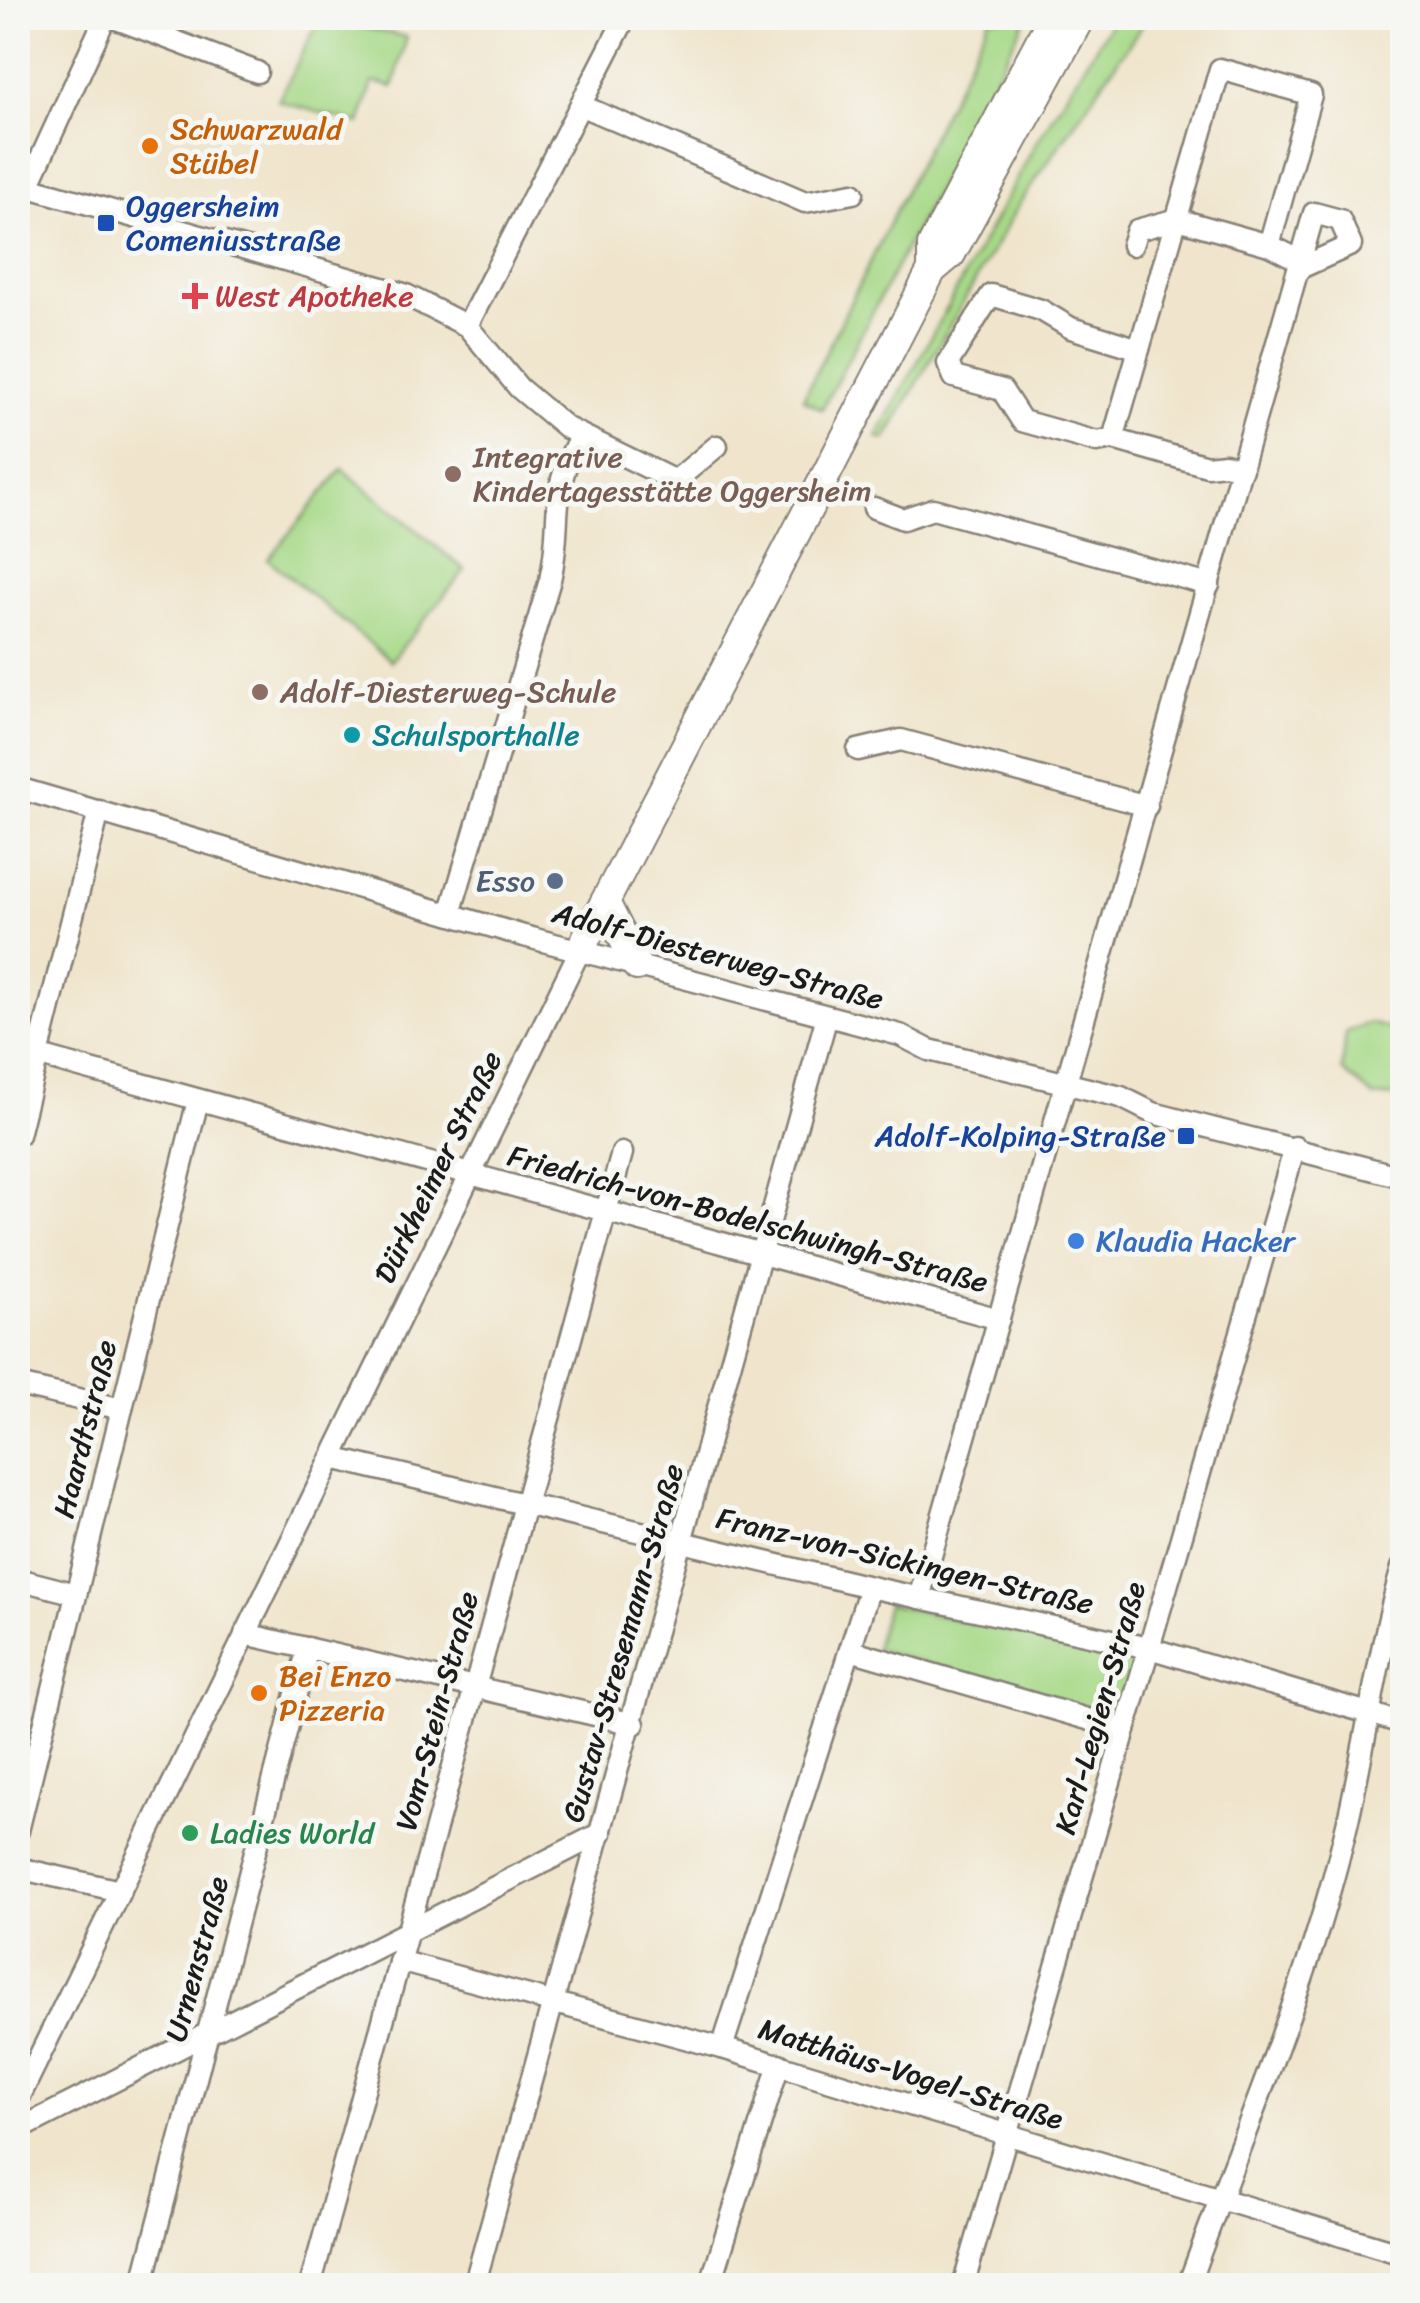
<svg xmlns="http://www.w3.org/2000/svg" width="1420" height="2303" font-family="Sriracha,sans-serif">
  <style>
    .green { fill: #a7d988; stroke: #627a52; stroke-width: 2.5 }
    .lines { fill: none; stroke-linecap: round; stroke-linejoin: round }
    .street-casing { stroke: #868074; stroke-width: 25 }
    .secondary-casing { stroke: #868074; stroke-width: 32 }
    .street { stroke: #fff; stroke-width: 20 }
    .secondary { stroke: #fff; stroke-width: 28 }
    .food-dot { fill: #e8710a; stroke: #f6f6f2; stroke-width: 4 }
    .transit-dot { fill: #1a4fb4; stroke: #f6f6f2; stroke-width: 4 }
    .health-dot { fill: #e0444e; stroke: #f6f6f2; stroke-width: 4 }
    .education-dot { fill: #8d6e63; stroke: #f6f6f2; stroke-width: 4 }
    .culture-dot { fill: #0f9aa8; stroke: #f6f6f2; stroke-width: 4 }
    .service-dot { fill: #5c6f8a; stroke: #f6f6f2; stroke-width: 4 }
    .shop-dot { fill: #3f7fe0; stroke: #f6f6f2; stroke-width: 4 }
    .leisure-dot { fill: #2e9e5b; stroke: #f6f6f2; stroke-width: 4 }
    .labels { text-anchor: middle; dominant-baseline: central; stroke-width: 10; stroke-linejoin: round; paint-order: stroke }
    .food-label { font-size: 30px; fill: #c56008; stroke: #f6f6f2; text-anchor: start }
    .transit-label { font-size: 30px; fill: #164399; stroke: #f6f6f2; text-anchor: start }
    .health-label { font-size: 30px; fill: #be3a42; stroke: #f6f6f2; text-anchor: start }
    .education-label { font-size: 30px; fill: #785e54; stroke: #f6f6f2; text-anchor: start }
    .culture-label { font-size: 30px; fill: #0d838f; stroke: #f6f6f2; text-anchor: start }
    .service-label { font-size: 30px; fill: #4e5e75; stroke: #f6f6f2; text-anchor: end }
    .street-label { font-size: 30px; fill: #1c1c1c; stroke: #f6f6f2 }
    .shop-label { font-size: 30px; fill: #366cbe; stroke: #f6f6f2; text-anchor: start }
    .leisure-label { font-size: 30px; fill: #27864d; stroke: #f6f6f2; text-anchor: start }
  </style>
  <rect width="100%" height="100%" fill="#f6f6f2"/>
  <filter id="ink" filterUnits="userSpaceOnUse"><feTurbulence type="fractalNoise" baseFrequency=".01" numOctaves="2"/><feDisplacementMap in="SourceGraphic" scale="20" xChannelSelector="R" yChannelSelector="G"/><feConvolveMatrix kernelMatrix="1 2 1 2 8 2 1 2 1" color-interpolation-filters="sRGB"/></filter>
  <filter id="wash" filterUnits="userSpaceOnUse"><feTurbulence type="fractalNoise" baseFrequency=".0048" numOctaves="4" result="noise"/><feDisplacementMap in="SourceGraphic" scale="40" xChannelSelector="R" yChannelSelector="G"/><feGaussianBlur stdDeviation="2.25" result="paint"/><feColorMatrix in="noise" values="0 0 0 0 0 0 0 0 0 0 0 0 0 0 0 0 0 1.4 0 .05"/><feComposite in="paint" operator="in"/></filter>
  <g filter="url(#wash)">
    <rect width="100%" height="100%" fill="#f0e5cc"/>
    <!-- green -->
    <g class="green">
      <path d="M 320,18 L 407,37 L 393,87 L 373,82 L 360,124 L 278,101 Z"/>
      <path d="M 990,18 L 1026,18 L 822,409 L 803,399 Z"/>
      <path d="M 1114,18 L 1147,18 L 1019,204 L 885,440 L 877,437 L 1036,143 Z"/>
      <path d="M 342,469 L 465,570 L 391,661 L 268,559 Z"/>
      <path d="M 1369,1023 L 1402,1032 L 1402,1091 L 1396,1096 L 1374,1097 L 1342,1071 L 1346,1032 Z"/>
      <path d="M 887,1604 L 1138,1660 L 1121,1720 L 875,1649 Z"/>
    </g>
  </g>
  <g filter="url(#ink)">
    <g class="lines">
      <!-- street casing -->
      <g class="street-casing">
        <g id="street">
          <path d="M 114,18 L 257,72"/>
          <path d="M 582,106 L 805,202 L 853,193"/>
          <path d="M 18,184 L 404,294 L 467,326 L 519,388 L 567,428 L 675,481 L 717,446"/>
          <path d="M 28,186 L 105,18"/>
          <path d="M 1132,245 L 1137,230 L 1177,219 L 1269,245 L 1301,261"/>
          <path d="M 467,326 L 625,18"/>
          <path d="M 1113,439 L 1097,442 L 1022,421 L 1002,390 L 954,377 L 948,363 L 991,295 L 1041,310 L 1071,328 L 1139,349"/>
          <path d="M 1242,469 L 1225,464 L 1207,466 L 1113,439 L 1220,69 L 1311,95 L 1269,245"/>
          <path d="M 874,508 L 903,519 L 933,509 L 1209,585"/>
          <path d="M 858,750 L 901,740 L 1147,806"/>
          <path d="M 18,788 L 524,936 L 900,1035 L 929,1050 L 1121,1097 L 1153,1113 L 1402,1177"/>
          <path d="M 450,914 L 550,580 C 564,519 546,493 581,436"/>
          <path d="M 18,1050 L 999,1319"/>
          <path d="M 18,1135 L 99,811"/>
          <path d="M 18,1385 L 122,1409"/>
          <path d="M 332,1458 L 870,1587 L 1149,1648 L 1402,1723"/>
          <path d="M 18,1579 L 76,1594"/>
          <path d="M 919,1598 L 1298,269 L 1351,245 L 1340,220 L 1314,213 L 1298,269"/>
          <path d="M 245,1634 L 634,1724"/>
          <path d="M 850,1650 L 1125,1730"/>
          <path d="M 18,1831 L 198,1100"/>
          <path d="M 18,1868 L 120,1891"/>
          <path d="M 399,1961 L 722,2048 L 1402,2254"/>
          <path d="M 722,2048 L 870,1587"/>
          <path d="M 18,2100 L 580,950"/>
          <path d="M 18,2130 L 601,1833"/>
          <path d="M 142,2286 L 308,1648"/>
          <path d="M 310,2286 L 622,1153"/>
          <path d="M 474,2286 L 827,1016"/>
          <path d="M 710,2286 L 779,2064"/>
          <path d="M 963,2286 L 1295,1147"/>
          <path d="M 1188,2286 C 1243,2131 1311,1981 1348,1820 C 1367,1736 1378,1651 1402,1568"/>
        </g>
      </g>
      <!-- secondary casing -->
      <g class="secondary-casing">
        <g id="secondary">
          <path d="M 932,270 L 932,245 L 1052,18"/>
          <path d="M 605,902 L 637,966"/>
          <path d="M 580,950 L 932,270 L 951,254 L 1080,18"/>
        </g>
      </g>
      <!-- street -->
      <use href="#street" class="street"/>
      <!-- secondary -->
      <use href="#secondary" class="secondary"/>
    </g>
  </g>
  <!-- markers -->
  <g class="food-dot">
    <circle cx="150" cy="146" r="10"/>
    <circle cx="259" cy="1693" r="10"/>
  </g>
  <g class="transit-dot">
    <rect x="96" y="213" width="20" height="20" rx="5"/>
    <rect x="1176" y="1126" width="20" height="20" rx="5"/>
  </g>
  <path class="health-dot" d="M190 281h10v10h10v10h-10v10h-10v-10h-10v-10h10z"/>
  <g class="education-dot">
    <circle cx="453" cy="474" r="10"/>
    <circle cx="260" cy="692" r="10"/>
  </g>
  <circle class="culture-dot" cx="352" cy="735" r="10"/>
  <circle class="service-dot" cx="555" cy="881" r="10"/>
  <circle class="shop-dot" cx="1076" cy="1241" r="10"/>
  <circle class="leisure-dot" cx="190" cy="1833" r="10"/>
  <g class="labels">
    <!-- food labels -->
    <g class="food-label">
      <text x="170" y="129">Schwarzwald<tspan x="170" dy="34">Stübel</tspan></text>
      <text x="279" y="1676">Bei Enzo<tspan x="279" dy="34">Pizzeria</tspan></text>
    </g>
    <!-- transit labels -->
    <g class="transit-label">
      <text x="126" y="206">Oggersheim<tspan x="126" dy="34">Comeniusstraße</tspan></text>
      <text x="1166" y="1136" text-anchor="end">Adolf-Kolping-Straße</text>
    </g>
    <!-- health labels -->
    <g class="health-label">
      <text x="215" y="296">West Apotheke</text>
    </g>
    <!-- education labels -->
    <g class="education-label">
      <text x="473" y="457">Integrative<tspan x="473" dy="34">Kindertagesstätte Oggersheim</tspan></text>
      <text x="280" y="692">Adolf-Diesterweg-Schule</text>
    </g>
    <!-- culture labels -->
    <g class="culture-label">
      <text x="372" y="735">Schulsporthalle</text>
    </g>
    <!-- service labels -->
    <g class="service-label">
      <text x="535" y="881">Esso</text>
    </g>
    <!-- street labels -->
    <g class="street-label">
      <text transform="translate(718 956) rotate(15)">Adolf-Diesterweg-Straße</text>
      <text transform="translate(438 1167) rotate(-64)">Dürkheimer Straße</text>
      <text transform="translate(748 1219) rotate(15)">Friedrich-von-Bodelschwingh-Straße</text>
      <text transform="translate(85 1429) rotate(-76)">Haardtstraße</text>
      <text transform="translate(905 1561) rotate(13)">Franz-von-Sickingen-Straße</text>
      <text transform="translate(623 1643) rotate(-74)">Gustav-Stresemann-Straße</text>
      <text transform="translate(1100 1708) rotate(-74)">Karl-Legien-Straße</text>
      <text transform="translate(437 1711) rotate(-75)">Vom-Stein-Straße</text>
      <text transform="translate(197 1959) rotate(-75)">Urnenstraße</text>
      <text transform="translate(911 2074) rotate(17)">Matthäus-Vogel-Straße</text>
    </g>
    <!-- shop labels -->
    <g class="shop-label">
      <text x="1096" y="1241">Klaudia Hacker</text>
    </g>
    <!-- leisure labels -->
    <g class="leisure-label">
      <text x="210" y="1833">Ladies World</text>
    </g>
  </g>
  <!-- margin -->
  <rect width="1420" height="2303" fill="none" stroke="#f6f6f2" stroke-width="60"/>
</svg>
